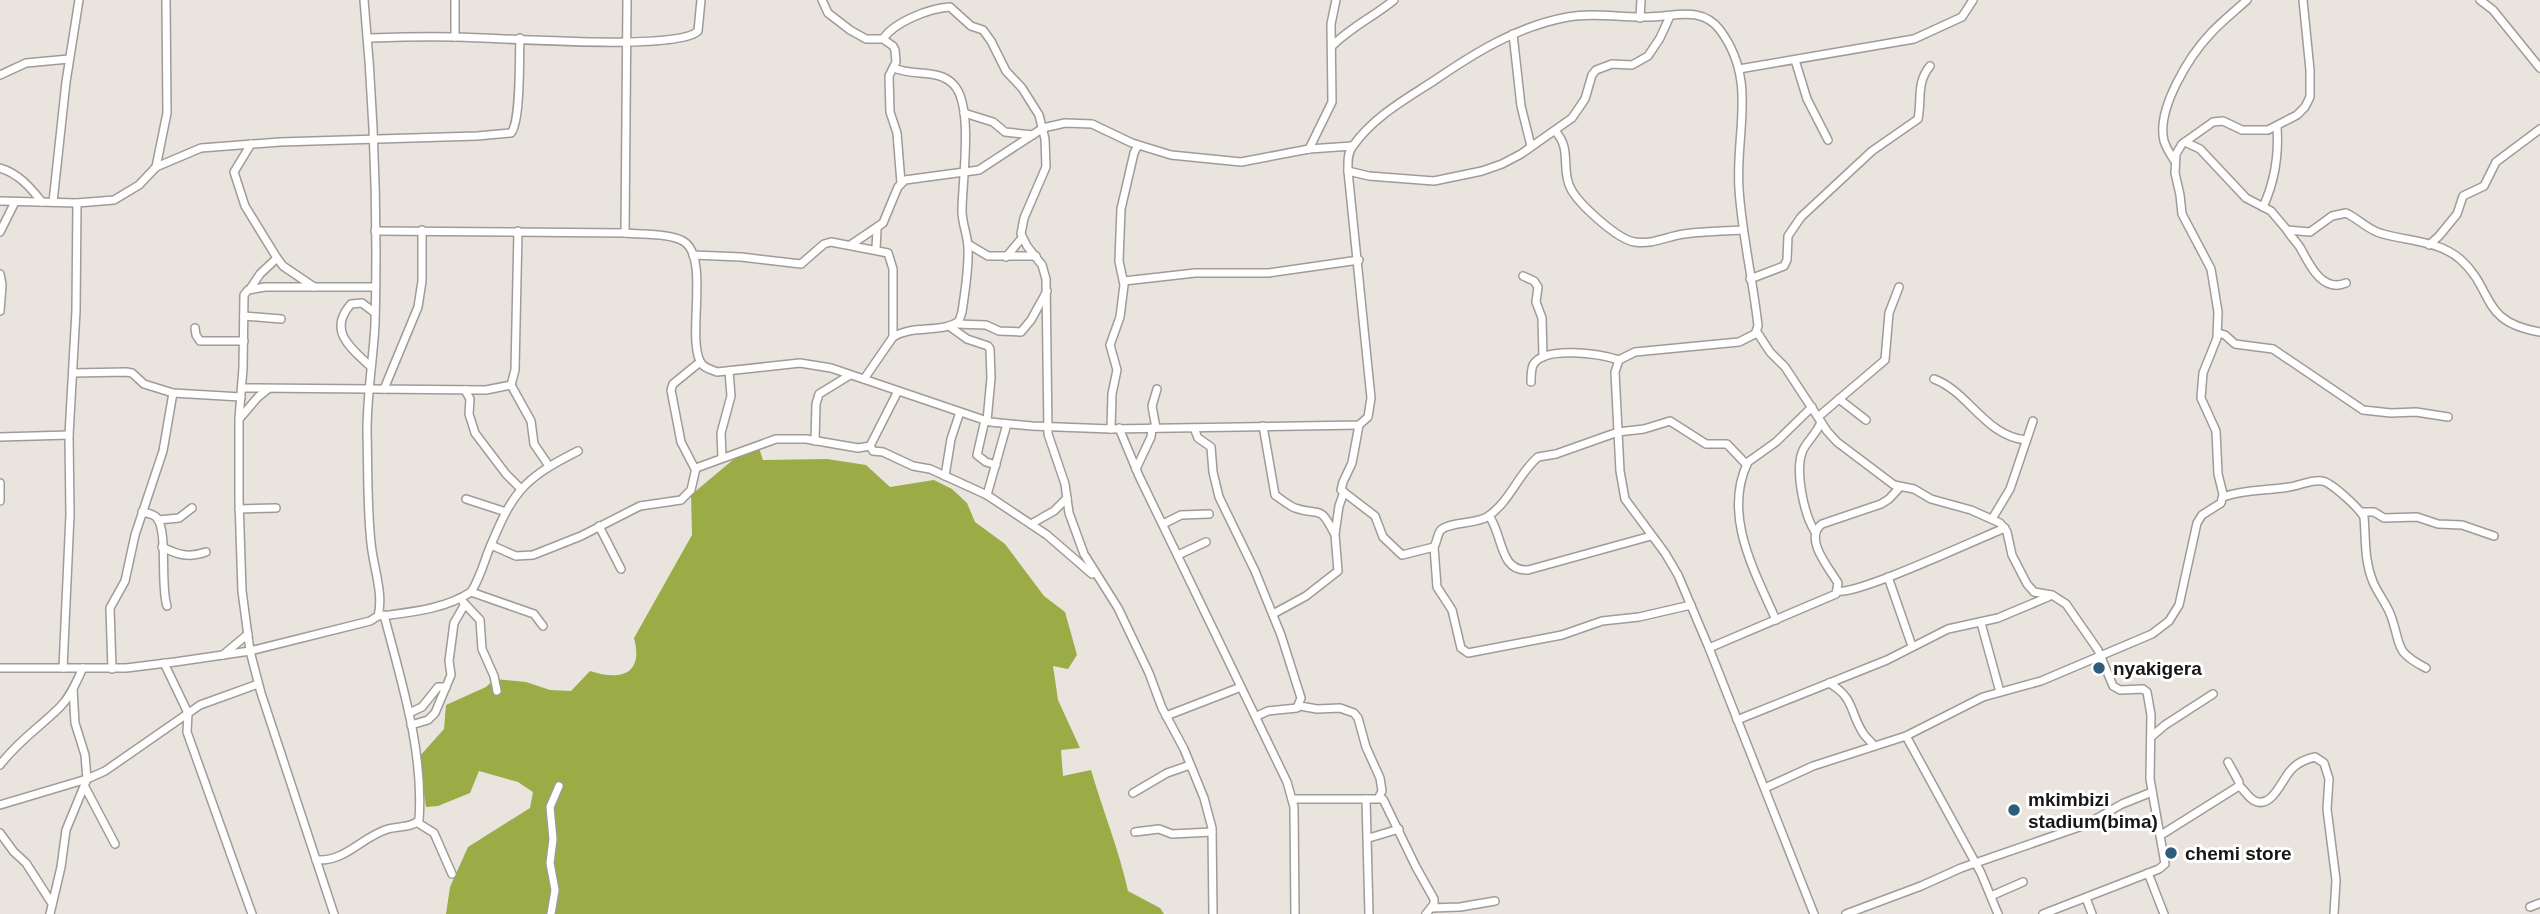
<svg xmlns="http://www.w3.org/2000/svg" width="2540" height="914" font-family="Arial,sans-serif">
  <style>
    .forest { fill: #9bab46 }
    .lines { fill: none; stroke-linecap: round; stroke-linejoin: round }
    .minor-casing { stroke: #a09c95; stroke-width: 10 }
    .minor { stroke: #fff; stroke-width: 7 }
    .poi-dot { fill: #2d5d7b; stroke: #fff; stroke-width: 2.5 }
    .labels { text-anchor: middle; dominant-baseline: central; stroke-width: 6; stroke-linejoin: round; paint-order: stroke }
    .poi-label { font-size: 19px; font-weight: bold; fill: #191715; stroke: #fff; text-anchor: start }
  </style>
  <rect width="100%" height="100%" fill="#e9e4dd"/>
  <!-- forest -->
  <path class="forest" d="M 759,448 L 763,460 L 827,459 L 866,465 L 890,487 L 934,480 L 952,489 L 967,503 L 975,522 L 1005,544 L 1044,596 L 1065,612 L 1077,655 L 1068,669 L 1053,666 L 1058,700 L 1080,748 L 1061,750 L 1063,776 L 1091,770 C 1103,811 1119,850 1128,891 L 1160,908 L 1164,914 L 446,914 L 450,887 L 468,847 L 530,808 L 533,792 L 518,782 L 479,771 L 470,793 L 438,806 L 426,807 L 419,757 L 444,729 L 446,705 L 486,687 L 495,679 L 526,682 L 550,690 L 571,691 L 590,671 C 620,681 644,675 634,638 L 692,535 L 691,495 L 734,459 Z"/>
  <g class="lines">
    <!-- minor casing -->
    <g class="minor-casing">
      <g id="minor">
        <path d="M 455,0 L 455,37"/>
        <path d="M 822,0 L 828,13 L 850,30 L 866,39 L 883,39 L 893,46 L 895,50 L 896,62 L 889,76 L 890,112 L 897,133 L 901,183"/>
        <path d="M 2480,0 L 2493,10 L 2540,68"/>
        <path d="M 1640,18 L 1641,0"/>
        <path d="M 1513,34 L 1521,106 L 1531,146"/>
        <path d="M 368,38 C 397,37 425,36 454,37 C 493,37 677,52 698,31 L 701,0"/>
        <path d="M 883,39 C 894,22 930,8 950,7 L 971,26 L 983,30 L 991,41 L 1006,71 L 1022,88 L 1039,115 L 1045,139 L 1046,167 L 1024,218 L 1021,234 L 1027,246 L 1042,265 L 1046,279 L 1048,434 L 1065,484 L 1069,513 L 1084,554 L 1118,608 L 1149,673 L 1162,708 L 1184,749 L 1204,798 L 1212,828 L 1213,914"/>
        <path d="M 1332,46 C 1351,27 1373,17 1394,0"/>
        <path d="M 1795,60 L 1807,99 L 1828,140"/>
        <path d="M 1739,69 L 1914,39 L 1962,17 L 1973,0"/>
        <path d="M 0,75 L 26,63 L 69,59"/>
        <path d="M 964,113 L 993,122 L 1005,132 L 1033,135"/>
        <path d="M 1555,131 C 1572,148 1561,169 1570,187 C 1577,203 1618,240 1635,242 C 1652,245 1668,236 1684,234 C 1703,231 1724,231 1743,230"/>
        <path d="M 2185,142 L 2200,149 L 2246,198 L 2271,211 L 2287,230 L 2310,232 L 2332,216 L 2346,213 C 2359,219 2369,231 2383,234 C 2409,241 2439,241 2460,259 C 2495,290 2479,322 2540,332"/>
        <path d="M 251,144 L 234,172 L 245,206 L 277,258 L 283,266 L 314,287"/>
        <path d="M 1309,149 L 1332,102 L 1331,24 L 1336,0"/>
        <path d="M 2174,160 C 2170,154 2166,147 2164,141 C 2156,109 2190,55 2211,33 C 2222,21 2235,11 2247,0"/>
        <path d="M 156,167 L 167,113 L 166,0"/>
        <path d="M 0,168 C 18,173 30,187 42,202"/>
        <path d="M 1348,171 L 1369,176 L 1434,181 L 1482,171 L 1502,164 L 1521,154 L 1572,118 L 1585,99 L 1592,75 L 1596,70 L 1612,64 L 1632,65 L 1648,56 L 1660,38 L 1670,16"/>
        <path d="M 0,201 L 77,203 L 114,200 L 139,185 L 156,167 L 201,148 L 280,142 L 477,136 L 511,133 C 521,121 519,57 520,38"/>
        <path d="M 53,202 L 66,82 L 79,0"/>
        <path d="M 2263,207 C 2275,181 2279,155 2277,127"/>
        <path d="M 2287,230 C 2291,237 2297,242 2301,249 C 2310,266 2323,293 2346,283"/>
        <path d="M 375,231 L 625,233 C 642,235 668,233 683,241 C 710,256 687,335 700,361 C 703,368 710,369 717,372 L 800,363 L 831,368 L 990,422 L 1032,426 L 1111,429 L 1359,425 L 1368,417 L 1371,398 L 1348,171 C 1348,163 1347,153 1353,146 C 1373,117 1406,99 1435,80 C 1476,52 1518,26 1568,17 C 1594,12 1621,18 1647,17 C 1674,17 1701,5 1720,30 C 1758,81 1735,132 1739,189 C 1742,235 1753,280 1758,326 L 1755,334 L 1739,342 L 1635,352 L 1619,360 L 1615,372 L 1620,471 L 1625,499 L 1665,553 L 1678,575 L 1709,648 L 1814,914"/>
        <path d="M 0,232 L 15,202"/>
        <path d="M 625,233 L 627,0"/>
        <path d="M 852,244 L 883,223 L 898,187 L 905,180 L 979,170 L 1043,128 L 1065,123 L 1092,124 L 1132,143 L 1171,155 L 1241,162 L 1309,149 L 1352,146"/>
        <path d="M 968,244 L 988,256 L 1036,256"/>
        <path d="M 2429,245 L 2439,236 L 2457,214 L 2463,196 L 2484,186 L 2496,162 L 2540,129"/>
        <path d="M 876,249 L 877,229"/>
        <path d="M 693,255 L 741,257 L 801,264 L 824,244 L 831,242 L 888,253 L 893,269 L 893,337 L 864,379"/>
        <path d="M 1006,257 L 1022,238"/>
        <path d="M 0,274 L 2,285 L 0,311"/>
        <path d="M 1523,276 L 1534,281 L 1538,287 L 1536,302 L 1542,318 L 1543,357"/>
        <path d="M 1750,279 L 1784,266 L 1787,260 L 1788,236 L 1801,217 L 1872,151 L 1918,119 C 1922,99 1916,83 1930,66"/>
        <path d="M 1124,281 L 1195,273 L 1268,273 L 1359,260"/>
        <path d="M 250,289 L 260,274 L 277,258"/>
        <path d="M 244,316 L 281,319"/>
        <path d="M 956,324 L 986,325 L 999,331 L 1021,332 L 1031,320 L 1047,291"/>
        <path d="M 949,326 L 967,339 L 988,346 L 990,349 L 991,378 L 987,421"/>
        <path d="M 195,328 L 196,335 L 200,341 L 244,341"/>
        <path d="M 1757,332 L 1770,352 L 1785,367 L 1827,431 L 1837,442 L 1894,485 L 1914,489 L 1931,499 L 1971,510 L 2000,523 L 2007,532 L 2012,555 L 2027,584 L 2034,592 L 2052,595 L 2066,604 L 2098,650 L 2113,686 L 2120,690 L 2143,689 L 2147,692 L 2151,715 L 2150,779 L 2165,864 L 2159,869 L 2043,914"/>
        <path d="M 2218,333 L 2225,335 L 2235,344 L 2273,349 L 2363,410 L 2391,413 L 2416,412 L 2448,417"/>
        <path d="M 893,337 C 914,324 941,334 959,321 L 962,312 C 965,291 969,269 968,248 C 968,236 962,224 962,211 C 962,181 974,107 954,85 C 939,68 914,77 894,68"/>
        <path d="M 371,367 C 351,348 327,331 351,304 L 362,303 L 375,313"/>
        <path d="M 73,373 L 126,372 L 132,373 L 144,384 L 173,393 L 241,397"/>
        <path d="M 1934,379 C 1969,392 1985,436 2026,440"/>
        <path d="M 1531,382 C 1531,377 1531,370 1533,365 C 1544,345 1601,354 1619,360"/>
        <path d="M 511,385 L 531,421 L 534,444 L 549,466"/>
        <path d="M 242,388 L 486,390 L 511,385 L 515,370 L 518,231"/>
        <path d="M 384,389 L 418,307 L 422,281 L 422,230"/>
        <path d="M 465,390 L 470,399 L 469,414 L 475,433 L 506,474 L 521,489"/>
        <path d="M 1839,399 L 1866,420"/>
        <path d="M 1818,417 L 1885,360 L 1889,313 L 1899,287"/>
        <path d="M 240,418 L 258,397 L 268,389"/>
        <path d="M 985,420 L 977,455 L 986,462 L 996,465"/>
        <path d="M 1359,425 L 1352,463 L 1343,482 L 1341,490 L 1375,516 L 1383,537 L 1402,555 L 1434,547 C 1437,542 1437,536 1440,531 C 1447,522 1476,524 1487,517 C 1510,502 1518,474 1538,457 L 1556,454 L 1618,432 L 1644,429 L 1670,421 L 1706,444 L 1727,444 L 1746,464"/>
        <path d="M 1263,426 L 1275,495 C 1281,499 1288,505 1295,508 C 1320,517 1319,503 1334,533"/>
        <path d="M 1119,428 L 1139,476 L 1287,782 L 1294,807 L 1295,914"/>
        <path d="M 1156,428 L 1152,406 L 1157,389"/>
        <path d="M 1194,428 L 1198,438 L 1211,447 L 1213,472 L 1219,497 L 1255,571 L 1281,635 L 1301,698 L 1297,708 L 1268,711 L 1257,716"/>
        <path d="M 1111,429 L 1112,394 L 1117,370 L 1110,345 L 1120,317 L 1124,285 L 1119,261 L 1121,209 L 1134,153 L 1138,145"/>
        <path d="M 0,437 L 69,435"/>
        <path d="M 815,441 L 816,404 L 819,394 L 850,375"/>
        <path d="M 870,446 L 873,451 L 883,452 L 913,466 L 930,469 L 987,495 L 1047,535 L 1092,574"/>
        <path d="M 722,457 L 721,433 L 731,396 L 729,371"/>
        <path d="M 695,469 L 681,442 L 671,390 L 673,384 L 700,362"/>
        <path d="M 1136,469 L 1151,437 L 1152,428"/>
        <path d="M 945,476 L 951,439 L 960,412"/>
        <path d="M 0,483 L 0,501"/>
        <path d="M 987,495 L 1007,424"/>
        <path d="M 2223,497 C 2245,489 2266,491 2289,487 C 2299,486 2312,479 2322,481 C 2331,482 2359,508 2364,517 C 2366,540 2364,560 2373,582 C 2378,594 2387,604 2391,616 C 2402,646 2393,651 2426,668"/>
        <path d="M 466,499 L 506,512"/>
        <path d="M 239,509 L 276,508"/>
        <path d="M 142,512 C 147,513 154,514 157,518 C 168,532 160,585 167,606"/>
        <path d="M 2361,512 L 2374,512 L 2384,518 L 2417,517 L 2438,524 L 2462,525 L 2494,536"/>
        <path d="M 1489,516 C 1503,534 1499,572 1528,570 L 1651,536"/>
        <path d="M 1992,519 L 2010,489 L 2033,421"/>
        <path d="M 158,520 L 179,518 L 192,508"/>
        <path d="M 1031,524 L 1054,511 L 1067,498"/>
        <path d="M 1163,524 L 1181,515 L 1209,514"/>
        <path d="M 599,526 L 621,569"/>
        <path d="M 1815,532 C 1804,514 1794,470 1803,450 C 1808,440 1817,433 1821,422"/>
        <path d="M 491,545 L 516,556 L 533,555 L 581,536 L 640,506 L 681,500 L 691,490 L 696,468 L 776,439 L 806,439 L 858,448 L 870,446 L 898,391"/>
        <path d="M 162,547 C 178,555 189,558 206,552"/>
        <path d="M 1434,547 L 1437,587 L 1452,610 L 1461,648 L 1468,653 L 1562,635 L 1602,621 L 1639,617 L 1691,605"/>
        <path d="M 1178,555 L 1206,542"/>
        <path d="M 1888,577 L 1912,646"/>
        <path d="M 1838,591 C 1858,595 1977,539 2005,528"/>
        <path d="M 471,592 L 534,614 L 543,626"/>
        <path d="M 463,602 L 480,620 L 482,649 L 494,676 L 497,691"/>
        <path d="M 1273,614 L 1306,596 L 1338,571 L 1335,534 L 1339,506 L 1344,492"/>
        <path d="M 382,616 C 412,612 445,609 471,592 C 479,580 483,566 488,552 C 512,494 520,480 578,451"/>
        <path d="M 1776,620 C 1755,572 1722,515 1748,462 L 1776,442 L 1812,407"/>
        <path d="M 1981,623 L 2000,692"/>
        <path d="M 1709,648 L 1836,594 L 1838,583 C 1829,568 1803,538 1822,524 L 1881,504 L 1889,499 L 1900,487"/>
        <path d="M 223,655 L 248,634"/>
        <path d="M 164,663 L 188,713 L 187,732 L 252,914"/>
        <path d="M 0,668 L 126,668 L 175,662 L 250,651 L 370,621 L 378,616 C 384,594 373,566 371,543 C 367,506 368,468 367,431 C 367,395 373,360 375,325 C 378,217 374,107 364,0"/>
        <path d="M 63,668 L 70,515 L 69,435 L 76,311 L 77,203"/>
        <path d="M 112,669 L 110,608 L 125,581 L 135,535 L 163,451 L 173,393"/>
        <path d="M 1829,683 C 1855,698 1849,711 1863,733 C 1866,738 1871,741 1874,746"/>
        <path d="M 1300,706 L 1317,709 L 1340,708 L 1354,713 L 1358,718 L 1366,747 L 1380,778 L 1382,791 L 1379,797"/>
        <path d="M 409,713 L 422,707 L 438,687 L 446,687"/>
        <path d="M 1166,716 L 1241,687"/>
        <path d="M 1737,720 L 1887,660 L 1948,629 L 1998,618 L 2048,597"/>
        <path d="M 411,725 L 428,720 L 435,713 L 451,675 L 449,661 L 454,623 L 465,604"/>
        <path d="M 1906,736 L 1981,873 L 1998,914"/>
        <path d="M 2151,737 L 2165,725 L 2213,694"/>
        <path d="M 0,765 C 18,741 40,727 60,707 C 71,696 76,682 83,668"/>
        <path d="M 2239,786 C 2245,790 2248,798 2255,801 C 2272,809 2282,779 2291,770 C 2297,763 2306,759 2315,757 L 2324,763 L 2329,779 L 2327,809 L 2336,880 L 2334,914"/>
        <path d="M 85,787 L 115,844"/>
        <path d="M 1765,788 L 1813,766 L 1906,736 L 1983,697 L 2041,681 L 2152,634 L 2169,621 L 2179,605 L 2197,523 L 2202,515 L 2221,503 L 2223,494 L 2218,474 L 2216,431 L 2201,398 L 2203,373 L 2217,338 L 2218,312 L 2211,269 L 2182,214 L 2180,195 L 2175,173 L 2176,154 L 2182,144 L 2213,122 L 2223,121 L 2242,130 L 2268,130 L 2297,115 L 2305,107 L 2310,97 L 2310,70 L 2303,0"/>
        <path d="M 1133,793 L 1167,773 L 1190,765"/>
        <path d="M 1292,799 L 1383,799 L 1416,867 L 1434,899 L 1434,904 L 1426,914"/>
        <path d="M 1366,799 L 1369,914"/>
        <path d="M 0,805 L 87,779 L 105,771 L 200,705 L 258,684"/>
        <path d="M 418,823 L 434,833 L 452,874"/>
        <path d="M 1135,832 L 1159,829 L 1172,834 L 1212,832"/>
        <path d="M 0,833 L 14,852 L 26,863 L 51,902"/>
        <path d="M 2161,835 L 2239,786 L 2239,782 L 2228,762"/>
        <path d="M 1369,838 L 1399,829"/>
        <path d="M 316,860 C 346,862 361,837 388,829 C 398,826 412,828 419,820 C 424,751 401,681 384,615"/>
        <path d="M 2148,873 L 2164,914"/>
        <path d="M 1991,896 L 2023,882"/>
        <path d="M 2086,898 L 2092,914"/>
        <path d="M 2530,907 L 2540,903"/>
        <path d="M 1431,908 L 1460,907 L 1495,901"/>
        <path d="M 50,914 L 61,867 L 66,830 L 87,779 L 85,755 L 75,723 L 73,689"/>
        <path d="M 334,914 L 261,693 L 250,651 L 242,591 L 239,500 L 239,419 L 243,368 L 244,295 L 248,290 L 265,287 L 375,287"/>
        <path d="M 551,914 L 555,890 L 550,863 L 553,839 L 550,807 L 559,786"/>
        <path d="M 1846,914 L 1921,886 L 1961,868 L 2085,825 L 2122,804 L 2152,792"/>
      </g>
    </g>
    <!-- minor -->
    <use href="#minor" class="minor"/>
  </g>
  <!-- markers -->
  <g class="poi-dot">
    <circle cx="2099" cy="668" r="7"/>
    <circle cx="2014" cy="810" r="7"/>
    <circle cx="2171" cy="853" r="7"/>
  </g>
  <g class="labels">
    <!-- poi labels -->
    <g class="poi-label">
      <text x="2113" y="668">nyakigera</text>
      <text x="2028" y="799">mkimbizi<tspan x="2028" dy="22">stadium(bima)</tspan></text>
      <text x="2185" y="853">chemi store</text>
    </g>
  </g>
</svg>
